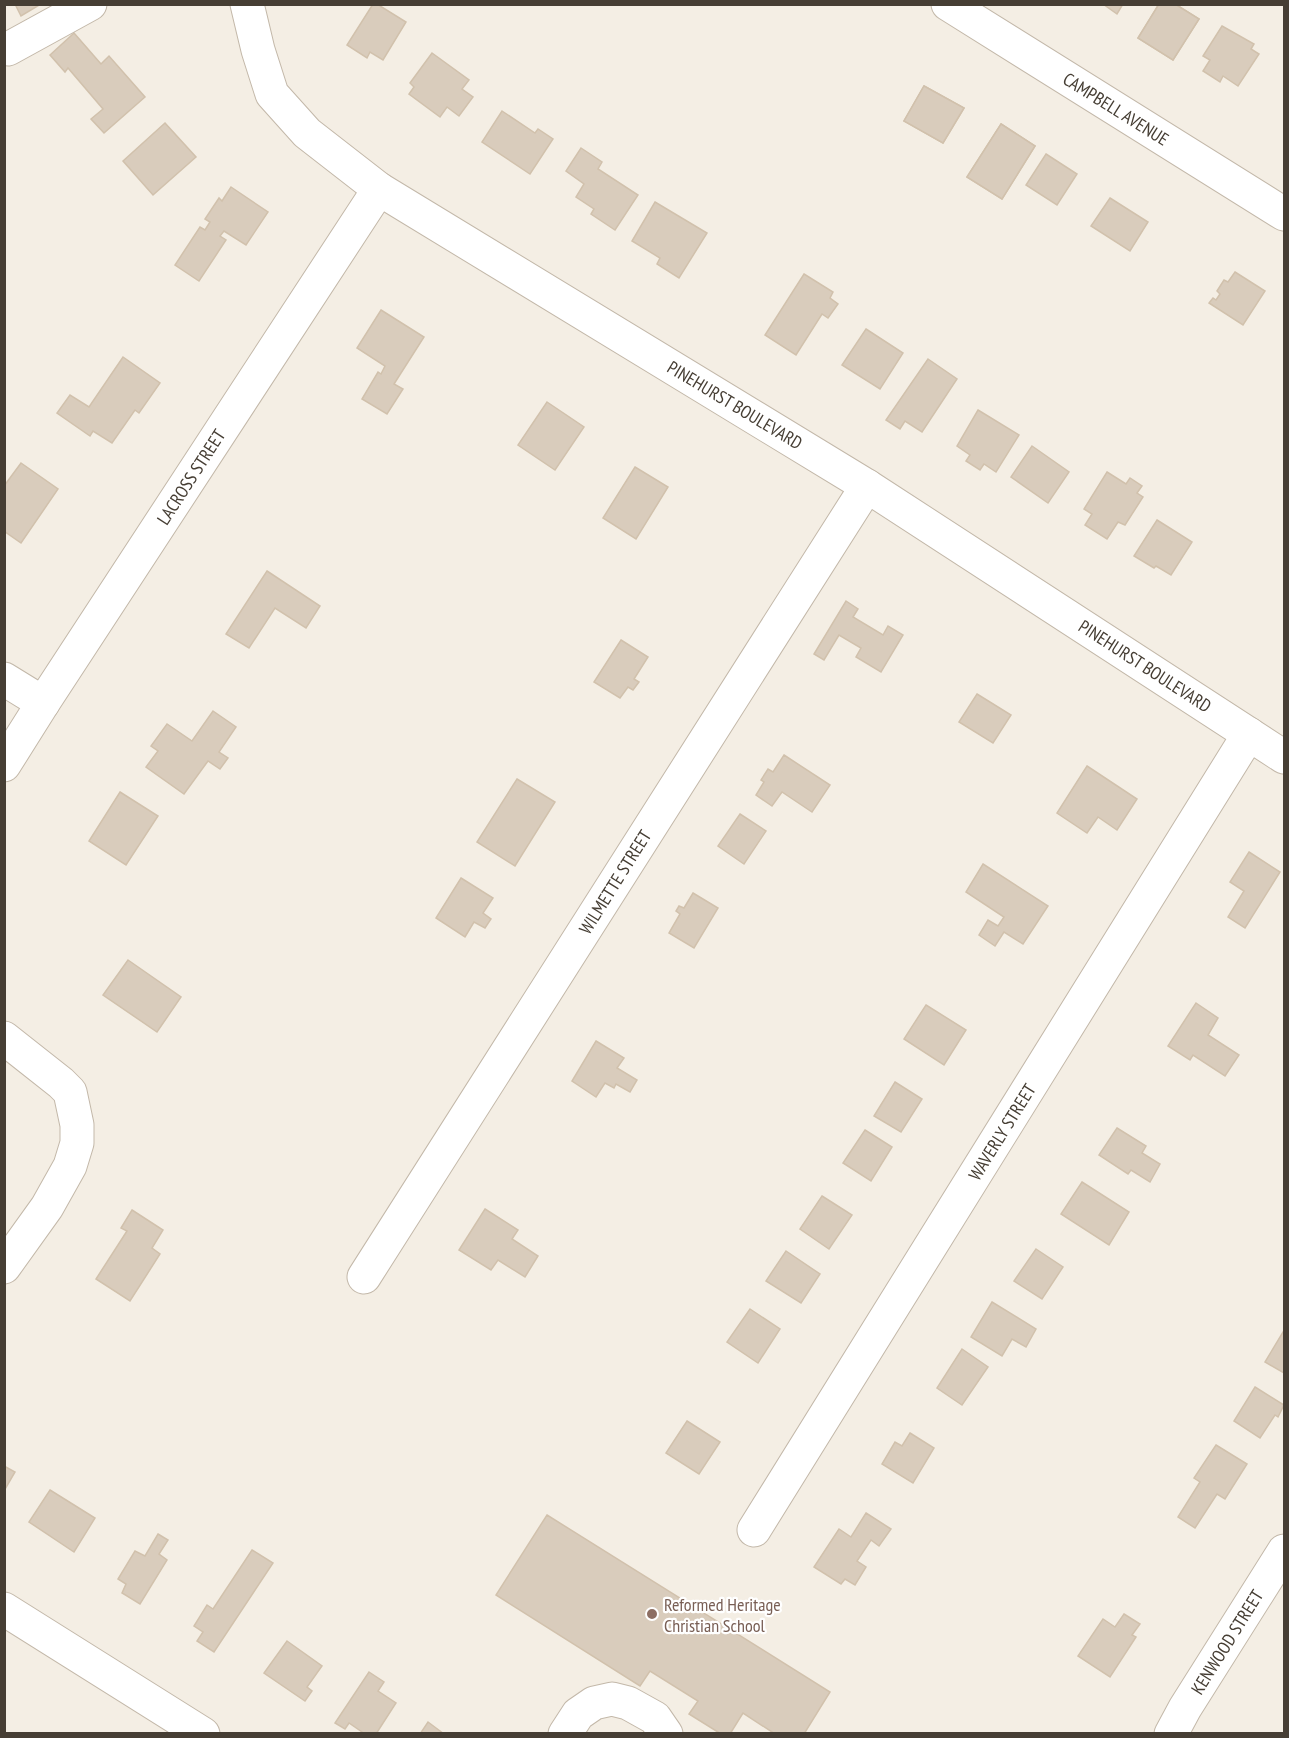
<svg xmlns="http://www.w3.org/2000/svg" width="1289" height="1738" font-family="'PT Sans Narrow',sans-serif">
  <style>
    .building { fill: #d9ccbc; stroke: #d1c1ac; stroke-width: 1.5 }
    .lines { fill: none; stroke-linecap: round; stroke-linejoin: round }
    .minor-casing { stroke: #c3b8a9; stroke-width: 35 }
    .minor { stroke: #fff; stroke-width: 33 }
    .education-dot { fill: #8d6e63; stroke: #fff; stroke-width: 2 }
    .labels { text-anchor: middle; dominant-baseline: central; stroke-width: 4.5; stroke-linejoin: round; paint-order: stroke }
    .street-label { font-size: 18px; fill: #463e34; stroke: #fff }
    .education-label { font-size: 18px; fill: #785e54; stroke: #fff; text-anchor: start }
  </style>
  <rect width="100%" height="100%" fill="#f4eee4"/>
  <!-- building -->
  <g class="building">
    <path d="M 15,4 L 41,4 L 21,16 Z"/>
    <path d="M 373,4 L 377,4 L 406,22 L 383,60 L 370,52 L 367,58 L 347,45 Z"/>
    <path d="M 1103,4 L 1123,4 L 1117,14 Z"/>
    <path d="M 1159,4 L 1175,4 L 1199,19 L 1173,60 L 1138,38 Z"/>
    <path d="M 1159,4 L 1175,4 L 1199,19 L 1173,60 L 1138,38 Z"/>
    <path d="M 1222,26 L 1254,44 L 1251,49 L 1259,54 L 1238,86 L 1223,76 L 1220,82 L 1203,71 L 1210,60 L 1203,56 Z"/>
    <path d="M 74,33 L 101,64 L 109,56 L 145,97 L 104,133 L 91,119 L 103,109 L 68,68 L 65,72 L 50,55 Z"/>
    <path d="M 432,53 L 469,80 L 462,89 L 473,97 L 459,116 L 447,107 L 440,117 L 409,94 L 414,87 L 410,83 Z"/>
    <path d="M 924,86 L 964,108 L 943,143 L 904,121 Z"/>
    <path d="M 924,86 L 964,108 L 943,143 L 904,121 Z"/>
    <path d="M 502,111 L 535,133 L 538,129 L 553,139 L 530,174 L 482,142 Z"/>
    <path d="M 165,123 L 196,157 L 153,195 L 123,161 Z"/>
    <path d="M 1001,124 L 1035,146 L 1002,199 L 967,177 Z"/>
    <path d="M 1001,124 L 1035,146 L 1002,199 L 967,177 Z"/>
    <path d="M 581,148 L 602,162 L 598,169 L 638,195 L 615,230 L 591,214 L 594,209 L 576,197 L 584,184 L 566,171 Z"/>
    <path d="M 1046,154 L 1077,174 L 1057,205 L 1026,185 Z"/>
    <path d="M 231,187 L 268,212 L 246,245 L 224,231 L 220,236 L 226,240 L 199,281 L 175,265 L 200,227 L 205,230 L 210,222 L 205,219 L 219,198 L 222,201 Z"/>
    <path d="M 1110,198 L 1148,222 L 1130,251 L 1091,226 Z"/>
    <path d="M 655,202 L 707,233 L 679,278 L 657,264 L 660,258 L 632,241 Z"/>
    <path d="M 1235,272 L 1265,291 L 1243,325 L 1209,303 L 1213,298 L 1216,300 L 1220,294 L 1217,291 L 1224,280 L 1228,282 Z"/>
    <path d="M 804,274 L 833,292 L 830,298 L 838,304 L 828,318 L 822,314 L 796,355 L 765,335 Z"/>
    <path d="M 381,310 L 424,337 L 394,384 L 403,389 L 387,414 L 362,399 L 378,372 L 381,374 L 385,366 L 357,348 Z"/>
    <path d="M 866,329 L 903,353 L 880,389 L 842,365 Z"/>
    <path d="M 123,357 L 160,383 L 139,413 L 135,410 L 112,443 L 93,431 L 90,436 L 57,413 L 70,395 L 89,407 Z"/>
    <path d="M 928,359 L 957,379 L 922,432 L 905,421 L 900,429 L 886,420 Z"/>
    <path d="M 547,402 L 584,427 L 555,470 L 518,445 Z"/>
    <path d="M 978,410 L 1019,435 L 996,472 L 984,464 L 980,470 L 966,461 L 970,455 L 957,446 Z"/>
    <path d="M 1032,446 L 1069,472 L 1048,503 L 1011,477 Z"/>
    <path d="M 21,463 L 58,489 L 21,543 L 4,531 L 4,486 Z"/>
    <path d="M 635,467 L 668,487 L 636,539 L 603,518 Z"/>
    <path d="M 1107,472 L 1126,484 L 1130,478 L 1142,486 L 1137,493 L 1143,497 L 1125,525 L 1118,522 L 1107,539 L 1085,525 L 1092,514 L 1084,509 Z"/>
    <path d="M 1157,520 L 1192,542 L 1171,575 L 1156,566 L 1154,568 L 1134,556 Z"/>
    <path d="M 267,571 L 320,606 L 306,628 L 275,608 L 249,648 L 226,634 Z"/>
    <path d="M 846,601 L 858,609 L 853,617 L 883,635 L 888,626 L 903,635 L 881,672 L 856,657 L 861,648 L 839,635 L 824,660 L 814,654 Z"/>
    <path d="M 621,640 L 648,657 L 634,679 L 639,682 L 633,690 L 628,687 L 620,698 L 594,682 Z"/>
    <path d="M 977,694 L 1011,715 L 993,743 L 959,722 Z"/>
    <path d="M 213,711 L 236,727 L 219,752 L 228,758 L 220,769 L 208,761 L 184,794 L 146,767 L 158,751 L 151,746 L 167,724 L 192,741 Z"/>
    <path d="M 784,755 L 830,785 L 812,812 L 782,792 L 772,806 L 756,795 L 764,782 L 761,780 L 768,769 L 773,772 Z"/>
    <path d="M 1087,766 L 1137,799 L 1117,830 L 1098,817 L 1087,833 L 1057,813 Z"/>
    <path d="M 517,779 L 555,802 L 515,866 L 477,842 Z"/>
    <path d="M 120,792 L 158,816 L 126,865 L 89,841 Z"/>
    <path d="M 740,814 L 766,831 L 744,864 L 718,846 Z"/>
    <path d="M 1249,852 L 1280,872 L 1245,928 L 1228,917 L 1244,891 L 1230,882 Z"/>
    <path d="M 983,864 L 1048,906 L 1023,944 L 1004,932 L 995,946 L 979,935 L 988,920 L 998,926 L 1004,917 L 966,892 Z"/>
    <path d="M 461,878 L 493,898 L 483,913 L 491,919 L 485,928 L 474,922 L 465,937 L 436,918 Z"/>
    <path d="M 693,893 L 718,908 L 694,948 L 669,933 L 680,914 L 676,911 L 679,906 L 684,908 Z"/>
    <path d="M 128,960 L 181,997 L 157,1032 L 103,995 Z"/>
    <path d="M 1196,1003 L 1218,1018 L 1208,1035 L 1239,1055 L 1225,1076 L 1193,1055 L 1190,1060 L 1168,1046 Z"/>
    <path d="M 926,1005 L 966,1030 L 944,1065 L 904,1039 Z"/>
    <path d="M 596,1041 L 624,1058 L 617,1068 L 637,1080 L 630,1092 L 616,1084 L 614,1088 L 605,1083 L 596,1097 L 572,1081 Z"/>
    <path d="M 895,1082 L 922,1099 L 901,1132 L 874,1116 Z"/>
    <path d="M 1117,1128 L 1146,1146 L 1142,1153 L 1160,1164 L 1150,1182 L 1131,1170 L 1128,1174 L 1099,1155 Z"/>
    <path d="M 865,1130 L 892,1147 L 871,1181 L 843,1163 Z"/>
    <path d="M 1082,1182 L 1129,1212 L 1109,1245 L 1061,1214 Z"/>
    <path d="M 822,1196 L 852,1215 L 829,1249 L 800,1229 Z"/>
    <path d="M 485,1209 L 518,1230 L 512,1239 L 538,1256 L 525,1277 L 498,1260 L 491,1270 L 459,1250 Z"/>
    <path d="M 132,1210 L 163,1230 L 152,1248 L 160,1254 L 130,1301 L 96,1279 L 127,1231 L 121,1228 Z"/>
    <path d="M 1036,1249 L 1063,1267 L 1042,1299 L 1014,1281 Z"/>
    <path d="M 786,1251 L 820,1274 L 801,1303 L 766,1281 Z"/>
    <path d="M 992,1302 L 1036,1329 L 1026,1347 L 1012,1339 L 1002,1356 L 971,1337 Z"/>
    <path d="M 750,1309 L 780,1329 L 758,1363 L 727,1342 Z"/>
    <path d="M 1283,1332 L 1284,1334 L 1284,1373 L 1265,1362 Z"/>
    <path d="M 962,1349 L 988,1367 L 962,1405 L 937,1388 Z"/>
    <path d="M 1255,1387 L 1284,1405 L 1278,1417 L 1275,1415 L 1260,1438 L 1234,1421 Z"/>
    <path d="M 687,1421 L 720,1442 L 699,1474 L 666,1453 Z"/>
    <path d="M 910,1433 L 934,1448 L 913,1483 L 882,1464 L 895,1442 L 902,1446 Z"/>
    <path d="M 1216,1445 L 1247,1464 L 1225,1499 L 1217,1494 L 1195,1528 L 1178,1517 L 1200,1482 L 1194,1478 Z"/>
    <path d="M 4,1466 L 15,1472 L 4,1491 Z"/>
    <path d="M 50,1490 L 95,1518 L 74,1552 L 29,1522 Z"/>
    <path d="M 866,1513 L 891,1529 L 879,1546 L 871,1540 L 857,1561 L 866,1567 L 855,1585 L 845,1579 L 841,1584 L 814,1567 L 839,1529 L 851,1537 Z"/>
    <path d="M 547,1515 L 830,1692 L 804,1734 L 775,1734 L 743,1713 L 730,1734 L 721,1734 L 689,1714 L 698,1701 L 650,1671 L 640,1686 L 496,1595 Z"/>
    <path d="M 158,1534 L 168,1540 L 159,1554 L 167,1560 L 140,1604 L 122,1593 L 126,1584 L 118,1579 L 135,1551 L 145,1556 Z"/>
    <path d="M 252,1550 L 273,1563 L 214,1652 L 197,1641 L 203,1632 L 194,1626 L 207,1605 L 213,1609 Z"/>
    <path d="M 1124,1614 L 1140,1624 L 1132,1635 L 1136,1637 L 1110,1677 L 1078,1656 L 1103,1619 L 1115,1627 Z"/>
    <path d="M 287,1641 L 322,1666 L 307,1687 L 312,1691 L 305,1701 L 264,1673 Z"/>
    <path d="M 369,1672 L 384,1682 L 378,1691 L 396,1703 L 376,1734 L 365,1734 L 349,1723 L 345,1729 L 335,1723 Z"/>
    <path d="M 428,1722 L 444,1734 L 420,1734 Z"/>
  </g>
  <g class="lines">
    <!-- minor casing -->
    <g class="minor-casing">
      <g id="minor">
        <path d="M 247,4 L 258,50 L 272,94 L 307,133 L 379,189 L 867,486 L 1284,757"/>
        <path d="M 948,4 L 1284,214"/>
        <path d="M 8,49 L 90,4"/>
        <path d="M 4,679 L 43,703"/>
        <path d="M 4,765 L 43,703 L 379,189"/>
        <path d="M 4,1038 L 61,1083 L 70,1092 L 77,1125 L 77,1143 L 70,1166 L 47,1207 L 4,1267"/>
        <path d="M 364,1277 L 867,486"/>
        <path d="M 754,1530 L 1249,734"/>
        <path d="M 4,1609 L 203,1734"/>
        <path d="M 565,1734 L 578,1714 L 594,1703 L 612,1699 L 628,1703 L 655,1718 L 666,1734"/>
        <path d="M 1171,1734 L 1185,1708 L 1284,1551"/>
      </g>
    </g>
    <!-- minor -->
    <use href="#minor" class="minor"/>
  </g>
  <!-- markers -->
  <circle class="education-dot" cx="652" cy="1614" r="6"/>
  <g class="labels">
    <!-- street labels -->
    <g class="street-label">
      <text transform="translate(1116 109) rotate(32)">CAMPBELL AVENUE</text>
      <text transform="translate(735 405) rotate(31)">PINEHURST BOULEVARD</text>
      <text transform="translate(191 477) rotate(-57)">LACROSS STREET</text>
      <text transform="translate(1145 666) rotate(33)">PINEHURST BOULEVARD</text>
      <text transform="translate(615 882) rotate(-58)">WILMETTE STREET</text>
      <text transform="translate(1002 1132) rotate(-58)">WAVERLY STREET</text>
      <text transform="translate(1227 1642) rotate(-58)">KENWOOD STREET</text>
    </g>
    <!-- education labels -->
    <g class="education-label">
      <text x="664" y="1604">Reformed Heritage<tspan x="664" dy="21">Christian School</tspan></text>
    </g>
  </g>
  <!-- border -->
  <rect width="1289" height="1738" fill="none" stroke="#463e34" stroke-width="12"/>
</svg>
